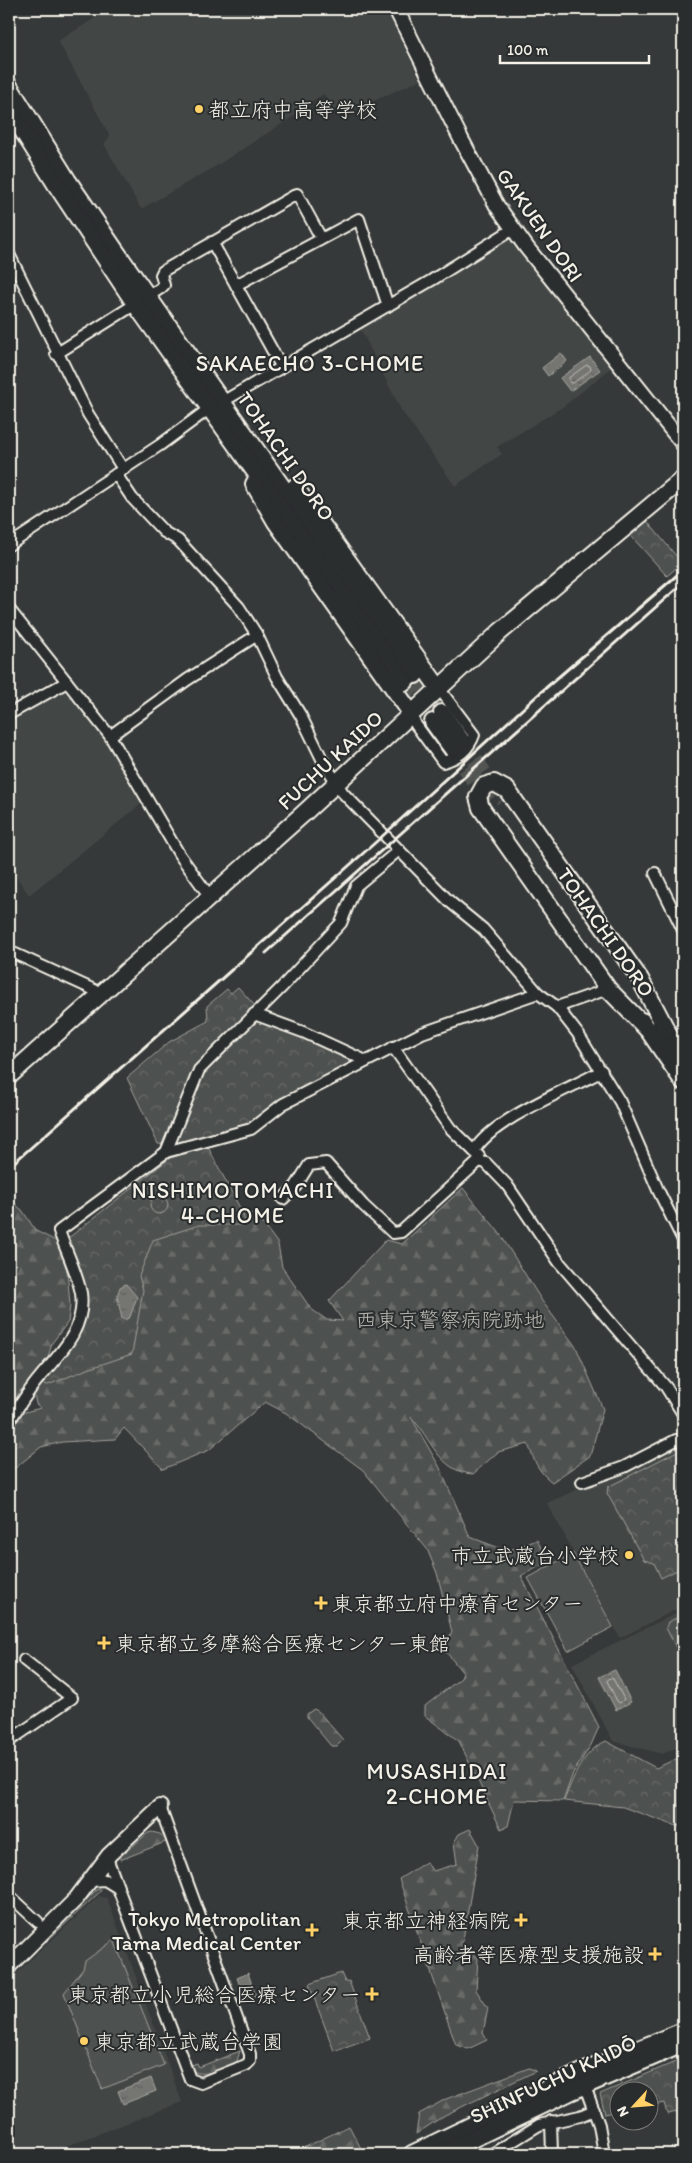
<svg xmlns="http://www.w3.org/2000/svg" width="692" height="2163" font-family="Itim,'Klee One',sans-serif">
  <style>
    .built { fill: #434645 }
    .grass { fill: #4e514f; stroke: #a1a19c }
    .forest { fill: url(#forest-firs); stroke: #a1a19c }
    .park { fill: url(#park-crowns); stroke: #a1a19c }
    .garden { fill: url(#garden-dots); stroke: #a1a19c }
    .water { fill: url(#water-ripples); stroke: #a8a7a1 }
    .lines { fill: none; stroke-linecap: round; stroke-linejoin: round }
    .shore { stroke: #c1bfb9; stroke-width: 1 }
    .primary-tunnel { stroke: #525553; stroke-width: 16; stroke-dasharray: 16 8; stroke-linecap: butt }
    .street-casing { stroke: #f4f1e8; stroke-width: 14 }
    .secondary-casing { stroke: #f4f1e8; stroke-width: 18 }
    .primary-casing { stroke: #f4f1e8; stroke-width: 20 }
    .street { stroke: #2a2d2e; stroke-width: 10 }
    .secondary { stroke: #2a2d2e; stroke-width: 14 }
    .primary { stroke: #2a2d2e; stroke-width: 16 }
    .rail { stroke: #f4f1e8; stroke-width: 3 }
    .poi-dot { fill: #ffd166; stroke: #2a2d2e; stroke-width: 2 }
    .labels { text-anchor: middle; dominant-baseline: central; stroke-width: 4; stroke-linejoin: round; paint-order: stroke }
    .poi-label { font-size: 21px; fill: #f4f1e8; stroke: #2a2d2e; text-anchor: end }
    .street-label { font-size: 21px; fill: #f4f1e8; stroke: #2a2d2e }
    .park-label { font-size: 21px; fill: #bab9b2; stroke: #2a2d2e }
    .neighbourhood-label { font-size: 22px; letter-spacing: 1px; fill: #f4f1e8; stroke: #2a2d2e }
  </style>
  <defs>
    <pattern id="forest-firs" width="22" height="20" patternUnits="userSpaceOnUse" patternTransform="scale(1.25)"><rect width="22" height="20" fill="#4e514f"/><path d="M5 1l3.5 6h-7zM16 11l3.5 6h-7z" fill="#686a68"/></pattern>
    <pattern id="park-crowns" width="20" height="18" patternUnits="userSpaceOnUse" patternTransform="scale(1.25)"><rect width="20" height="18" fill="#4e514f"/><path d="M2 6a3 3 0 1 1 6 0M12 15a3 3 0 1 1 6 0" fill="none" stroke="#686a68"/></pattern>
    <pattern id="garden-dots" width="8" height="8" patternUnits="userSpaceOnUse" patternTransform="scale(1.25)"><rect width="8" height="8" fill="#4e514f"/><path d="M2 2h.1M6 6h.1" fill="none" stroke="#686a68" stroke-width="1.8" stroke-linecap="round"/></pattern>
    <pattern id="water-ripples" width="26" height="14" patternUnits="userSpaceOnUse" patternTransform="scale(1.25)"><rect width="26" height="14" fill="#757572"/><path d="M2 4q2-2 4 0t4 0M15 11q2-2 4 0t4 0" fill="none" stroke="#5f5e5c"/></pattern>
  </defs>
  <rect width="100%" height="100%" fill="#363939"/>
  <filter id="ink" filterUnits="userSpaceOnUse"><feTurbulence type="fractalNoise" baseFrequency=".02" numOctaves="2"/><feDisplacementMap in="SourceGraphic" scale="10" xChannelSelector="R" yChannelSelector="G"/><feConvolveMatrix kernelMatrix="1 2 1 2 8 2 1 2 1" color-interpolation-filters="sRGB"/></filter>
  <g filter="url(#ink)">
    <!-- built -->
    <g class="built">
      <path d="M 110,9 L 386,9 L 420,80 L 338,117 L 324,94 L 301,107 L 303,110 L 213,168 L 141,209 L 104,144 L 110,136 L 58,41 Z"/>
      <path d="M 508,237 L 611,368 L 564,406 L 497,447 L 502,454 L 455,486 L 401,410 L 361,330 L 362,326 Z"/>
      <path d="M 64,691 L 104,738 L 141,804 L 29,895 L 9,867 L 9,718 Z"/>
      <path d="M 678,1445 L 683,1448 L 683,1606 L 620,1638 L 547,1503 Z"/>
      <path d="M 683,1610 L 683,1745 L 662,1754 L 613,1741 L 572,1664 Z"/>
      <path d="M 99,1896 L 107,1898 L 182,2102 L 46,2154 L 9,2154 L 9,1980 Z"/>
    </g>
    <!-- grass -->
    <g class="grass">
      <path d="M 573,1553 L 613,1627 L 568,1651 L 528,1578 Z"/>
      <path d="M 97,1889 L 102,1890 L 46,1942 L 45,1941 Z"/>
      <path d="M 114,1940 L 164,2065 L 102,2089 L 64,1993 L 83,1969 L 85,1961 Z"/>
    </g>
    <!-- forest -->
    <g class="forest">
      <path d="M 463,1188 L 498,1231 L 542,1301 L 576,1347 L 603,1409 L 590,1456 L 552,1482 C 538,1472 534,1460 528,1444 L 498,1452 L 473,1474 C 439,1472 431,1438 411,1417 L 439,1466 L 470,1537 L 507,1551 L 537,1540 L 548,1562 L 521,1576 L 599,1727 L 591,1745 L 573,1773 L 563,1801 L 514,1800 L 508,1826 L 501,1829 L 459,1741 L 425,1716 L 425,1706 L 461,1678 L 463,1673 L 443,1648 L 452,1632 L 437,1573 L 427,1549 L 363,1470 L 286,1413 L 265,1402 L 209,1450 L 163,1469 L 124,1428 L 115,1439 L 62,1442 L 41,1447 L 9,1473 L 9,1429 L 21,1413 L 41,1408 L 36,1404 L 33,1389 L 58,1362 L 81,1358 L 118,1247 L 238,1212 L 256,1214 L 278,1244 L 282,1267 L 311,1309 L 327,1320 L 343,1321 L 329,1301 L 386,1240 L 402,1244 Z"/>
      <path d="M 9,1199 L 22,1210 L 36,1231 L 58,1242 L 67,1270 L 70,1305 L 68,1322 L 52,1343 L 47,1361 L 9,1415 Z"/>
      <path d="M 314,1709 L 319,1712 L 343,1740 L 337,1746 L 331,1746 L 307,1717 L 307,1714 Z"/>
      <path d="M 470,1829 L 479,1845 L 462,1945 L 478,1958 L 476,1990 L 488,2008 L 483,2033 L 487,2040 L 468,2049 L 456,2045 L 399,1879 L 426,1862 L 433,1871 L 457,1864 L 454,1842 L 459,1834 Z"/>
      <path d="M 152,1832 L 160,1834 L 168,1841 L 120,1860 L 121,1856 L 148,1833 Z"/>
      <path d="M 240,2051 L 237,2061 C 225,2068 197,2082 189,2066 L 197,2063 L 199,2067 Z"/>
      <path d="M 529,2068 L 536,2071 L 445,2115 L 416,2134 L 419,2114 L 446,2099 Z"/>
      <path d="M 349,2126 L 364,2154 L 291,2154 Z"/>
    </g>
    <!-- park -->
    <g class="park">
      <path d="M 647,521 L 682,563 L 667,576 L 631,536 Z"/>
      <path d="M 238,987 L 256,1007 L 248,1015 L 303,1036 L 348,1057 L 351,1065 L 272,1106 L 249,1125 L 176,1145 L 158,1144 L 127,1078 L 169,1042 L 208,1021 L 207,1006 L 227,989 L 231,993 Z"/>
      <path d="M 208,1147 L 242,1212 L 246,1225 L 199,1225 L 153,1240 L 139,1276 L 143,1290 L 132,1354 L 85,1370 L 48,1385 L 42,1384 L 67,1354 L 79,1335 L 84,1314 L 67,1239 L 170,1158 Z"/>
      <path d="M 679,1450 L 683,1452 L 683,1567 L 661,1578 L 654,1563 L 644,1560 L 607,1493 L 608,1487 Z"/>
      <path d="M 683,1615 L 683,1661 L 666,1628 L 668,1622 Z"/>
      <path d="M 606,1741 L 656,1768 L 683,1756 L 683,1826 L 676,1826 L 623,1807 L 564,1801 C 573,1778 582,1752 606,1741 Z"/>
      <path d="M 341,1973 L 345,1982 L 349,1981 L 370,2038 L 334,2051 L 309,1984 Z"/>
      <path d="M 682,2059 L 683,2111 L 667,2114 L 664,2103 L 650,2106 L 650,2090 L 620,2090 L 619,2111 L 605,2114 L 600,2094 Z"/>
    </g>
    <!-- garden -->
    <circle class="garden" cx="159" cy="1205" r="9"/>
    <!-- water -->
    <g class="water">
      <path d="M 561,353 L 567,361 L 548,376 L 542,368 Z"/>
      <path d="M 590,357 L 600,370 L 570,391 L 560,378 Z"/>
      <path d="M 126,1284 L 137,1297 L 130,1317 L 125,1320 L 122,1319 L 117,1296 L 120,1287 Z"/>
      <path d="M 615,1670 L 631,1702 L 616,1710 L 599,1677 Z"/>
      <path d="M 248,1973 L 256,1996 L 245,2000 L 237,1978 Z"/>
      <path d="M 151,2078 L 156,2091 L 123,2104 L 118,2091 Z"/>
    </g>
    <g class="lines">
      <!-- shore -->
      <g class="shore">
        <path d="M 587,365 L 590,366 L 591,370 L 573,383 L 570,383 L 569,378 Z"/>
        <path d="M 612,1677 L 624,1699 L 620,1703 L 617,1701 L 607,1681 Z"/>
      </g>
      <!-- primary-tunnel -->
      <g class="primary-tunnel">
        <path d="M 415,675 L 442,713"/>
        <path d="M 405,682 L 433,722"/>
        <path d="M 461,740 L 503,800"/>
        <path d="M 452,748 L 492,807"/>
      </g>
      <!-- street casing -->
      <g class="street-casing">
        <g id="street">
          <path d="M 212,242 L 281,366"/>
          <path d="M 9,254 L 88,414 L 123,469"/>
          <path d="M 236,285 L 359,219 L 388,306"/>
          <path d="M 56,354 L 161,288 L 164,285 L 161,275 L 163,271 L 297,194 L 321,238"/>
          <path d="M 222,402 L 432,280 L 513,229"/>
          <path d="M 116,474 L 132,498 L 164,532 L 178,540 L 239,607 L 257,635 L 277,677 L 301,716 L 323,761 L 343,793 L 450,902 L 483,929 L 538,993 L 557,1007 L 578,1034 L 620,1102 L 658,1190 L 683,1240"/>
          <path d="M 9,545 L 160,445 L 210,408"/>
          <path d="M 9,609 L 110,736 L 179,854 L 210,897"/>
          <path d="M 411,713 L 416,725 L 443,762 C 458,758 469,749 474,735 L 438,687"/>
          <path d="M 9,714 L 67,682"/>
          <path d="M 110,736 L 187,680 L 257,635"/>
          <path d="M 655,873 L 683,930"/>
          <path d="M 9,951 L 101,993"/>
          <path d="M 557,1007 L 608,989"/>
          <path d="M 254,1014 L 303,1032 L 366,1061"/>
          <path d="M 393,1047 L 450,1128 L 479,1156 L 479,1161 L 486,1163 L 507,1185 L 559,1262 L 666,1387 L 683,1414"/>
          <path d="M 474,1151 C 493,1119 567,1090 602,1071"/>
          <path d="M 166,1152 L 199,1070 L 282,987 L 341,923 L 356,886 L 399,850"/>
          <path d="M 283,1199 L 296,1186 L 309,1165 L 326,1163 L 363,1205 L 393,1233 L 401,1232 L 479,1161"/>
          <path d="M 9,1422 C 19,1406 28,1391 40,1377 C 60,1353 86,1329 81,1293 C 77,1273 66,1251 59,1231 L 166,1152 L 251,1129 L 283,1104 L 422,1033 L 538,993"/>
          <path d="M 582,1482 L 624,1467 L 676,1440 L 683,1441"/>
          <path d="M 9,1741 L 72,1698 L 24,1660"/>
          <path d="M 107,1858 L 118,1887"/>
          <path d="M 91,1881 L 105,1880 L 118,1888 L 190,2079 L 201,2083 L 246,2065 L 250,2061 L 250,2054 L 160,1807"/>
          <path d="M 9,1895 L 38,1922"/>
          <path d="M 583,2081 L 599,2125 L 604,2154"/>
          <path d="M 551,2121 L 552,2154"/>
          <path d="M 492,2154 L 539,2125 L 580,2116 L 594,2110"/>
        </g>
      </g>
      <!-- secondary casing -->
      <g class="secondary-casing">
        <g id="secondary">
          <path d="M 396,9 L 461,139 L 497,206 L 527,248 L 683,444"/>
          <path d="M 9,1966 L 76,1899 L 109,1855 L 160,1807"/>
        </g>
      </g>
      <!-- primary casing -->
      <g class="primary-casing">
        <g id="primary">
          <path d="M 9,86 L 68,181 L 115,250 L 415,675"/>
          <path d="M 9,109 L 57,186 L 136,305 L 405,682"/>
          <path d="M 254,484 L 276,522 L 411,713"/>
          <path d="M 295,487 L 438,687"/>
          <path d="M 442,713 L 461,740"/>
          <path d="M 433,722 L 452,748"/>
          <path d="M 642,1021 L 683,1081"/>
          <path d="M 661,1023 L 683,1054"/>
          <path d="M 648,1030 L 608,989 L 481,808 L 478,797 L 484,786 L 494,783 L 507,790 L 640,979 L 667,1031"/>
          <path d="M 9,1076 L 303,814 L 500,632 L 683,479"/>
          <path d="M 412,2154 L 580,2073 L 683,2031"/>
          <path d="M 441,2154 L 570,2092 L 683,2044"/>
        </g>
      </g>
      <!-- street -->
      <use href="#street" class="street"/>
      <!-- secondary -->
      <use href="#secondary" class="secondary"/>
      <!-- primary -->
      <use href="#primary" class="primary"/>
      <!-- rail -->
      <g class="rail">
        <path d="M 266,953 L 683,583"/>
        <path d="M 9,1167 L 377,841 L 541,692 L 683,570"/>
      </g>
    </g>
  </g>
  <!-- markers -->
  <g class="poi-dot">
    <circle cx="199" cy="109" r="5"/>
    <circle cx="629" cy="1555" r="5"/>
    <path d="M318.5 1595.5h5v5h5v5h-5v5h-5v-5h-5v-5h5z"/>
    <path d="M101.5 1635.5h5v5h5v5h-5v5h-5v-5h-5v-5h5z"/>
    <path d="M518.5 1912.5h5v5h5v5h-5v5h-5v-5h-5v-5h5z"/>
    <path d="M309.5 1922.5h5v5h5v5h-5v5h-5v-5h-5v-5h5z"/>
    <path d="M652.5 1946.5h5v5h5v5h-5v5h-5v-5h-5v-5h5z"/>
    <path d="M369.5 1986.5h5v5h5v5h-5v5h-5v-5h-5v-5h5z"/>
    <circle cx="84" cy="2041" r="5"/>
  </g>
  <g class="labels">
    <!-- poi labels -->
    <g class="poi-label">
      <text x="209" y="109" text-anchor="start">都立府中高等学校</text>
      <text x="619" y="1555">市立武蔵台小学校</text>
      <text x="332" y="1603" text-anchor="start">東京都立府中療育センター</text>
      <text x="115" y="1643" text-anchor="start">東京都立多摩総合医療センター東館</text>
      <text x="301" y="1918">Tokyo Metropolitan<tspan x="301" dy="24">Tama Medical Center</tspan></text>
      <text x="510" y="1920">東京都立神経病院</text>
      <text x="644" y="1954">高齢者等医療型支援施設</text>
      <text x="361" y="1994">東京都立小児総合医療センター</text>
      <text x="94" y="2041" text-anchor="start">東京都立武蔵台学園</text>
    </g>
    <!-- street labels -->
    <g class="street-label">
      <text transform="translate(540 225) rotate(55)">GAKUEN DORI</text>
      <text transform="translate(286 456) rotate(55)">TOHACHI DORO</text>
      <text transform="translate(330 760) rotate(-43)">FUCHU KAIDO</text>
      <text transform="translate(606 932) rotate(55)">TOHACHI DORO</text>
      <text transform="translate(553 2079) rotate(-25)">SHINFUCHU KAIDŌ</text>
    </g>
    <!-- park labels -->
    <g class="park-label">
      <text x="450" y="1319">西東京警察病院跡地</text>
    </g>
    <!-- neighbourhood labels -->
    <g class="neighbourhood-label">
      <text x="310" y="363">SAKAECHO 3-CHOME</text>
      <text x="233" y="1190">NISHIMOTOMACHI<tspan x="233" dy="25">4-CHOME</tspan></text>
      <text x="437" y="1771">MUSASHIDAI<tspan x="437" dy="25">2-CHOME</tspan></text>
    </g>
  </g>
  <!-- margin -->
  <rect width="692" height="2163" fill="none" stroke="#2a2d2e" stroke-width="30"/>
  <rect x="15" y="15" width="662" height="2133" fill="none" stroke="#f4f1e8" stroke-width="2" filter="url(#ink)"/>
  <!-- north arrow -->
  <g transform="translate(634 2106) rotate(244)"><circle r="24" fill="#2a2d2e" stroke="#7b7b78"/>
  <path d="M0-4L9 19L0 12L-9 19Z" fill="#ffd166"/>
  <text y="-8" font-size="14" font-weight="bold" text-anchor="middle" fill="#f4f1e8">N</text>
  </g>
  <!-- scale -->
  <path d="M500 55v8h149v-8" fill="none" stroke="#f4f1e8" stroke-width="2.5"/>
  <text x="507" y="55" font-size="15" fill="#f4f1e8" stroke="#2a2d2e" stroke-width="4" paint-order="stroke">100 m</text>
</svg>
